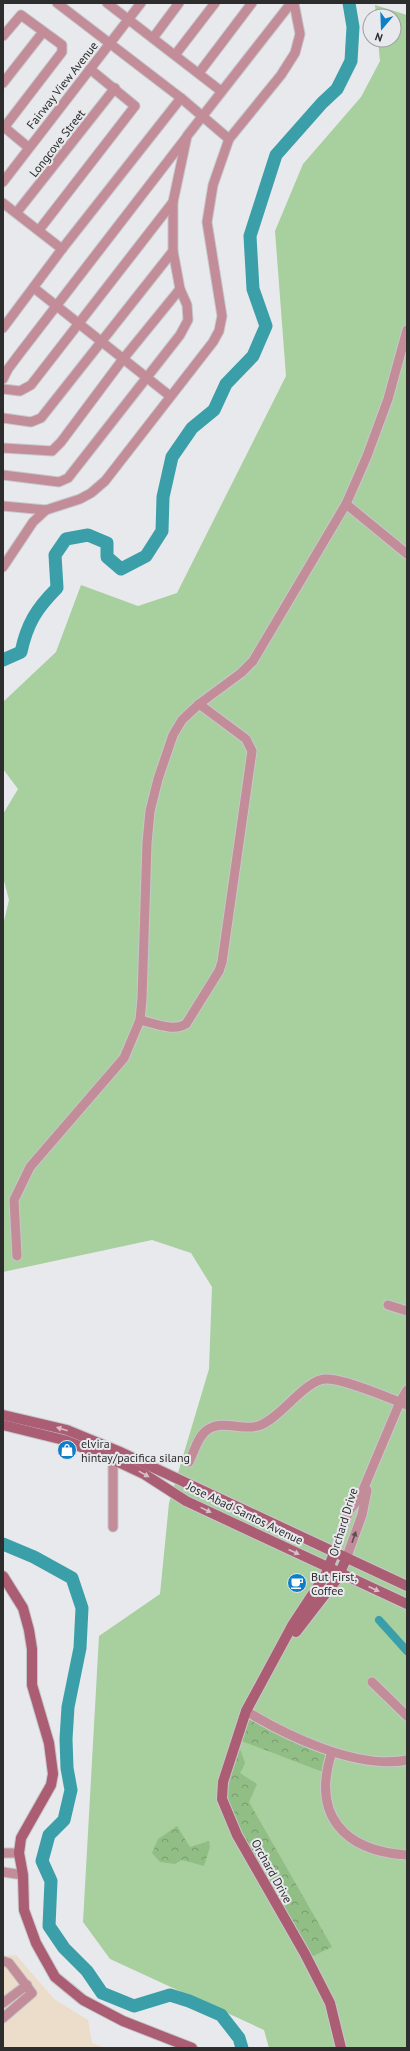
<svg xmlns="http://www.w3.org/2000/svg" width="410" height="2051" font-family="'PT Sans',sans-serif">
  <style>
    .commercial { fill: #ebddca }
    .green { fill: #a8cf9e }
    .forest { fill: url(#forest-crowns) }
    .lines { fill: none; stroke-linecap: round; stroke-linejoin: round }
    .canal { stroke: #3a9fa8; stroke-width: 8 }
    .river { stroke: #3a9fa8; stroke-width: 13 }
    .street-casing { stroke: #c6c7ca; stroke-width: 11 }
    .secondary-casing { stroke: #c6c7ca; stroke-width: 12 }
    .street { stroke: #c28c99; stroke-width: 9 }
    .secondary { stroke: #ab5d73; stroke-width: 10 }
    .oneway { fill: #d6bfc8 }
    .oneway2 { fill: #614e53 }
    .labels { text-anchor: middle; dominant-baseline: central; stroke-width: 4; stroke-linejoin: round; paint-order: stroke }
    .street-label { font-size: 12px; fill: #2d2d2e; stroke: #e8e9ec }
    .poi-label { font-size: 12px; fill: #2d2d2e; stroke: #e8e9ec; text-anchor: start }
  </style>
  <defs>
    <pattern id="forest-crowns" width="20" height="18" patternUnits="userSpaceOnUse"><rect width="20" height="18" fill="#91be85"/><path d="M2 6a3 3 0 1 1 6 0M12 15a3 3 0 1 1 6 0" fill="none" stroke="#779b6d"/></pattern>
  </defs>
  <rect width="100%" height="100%" fill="#e8e9ec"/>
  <!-- commercial -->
  <path class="commercial" d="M 16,1955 L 54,1999 L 88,2020 L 92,2043 L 106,2048 L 3,2048 L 3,1956 Z"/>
  <!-- green -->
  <path class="green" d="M 375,5 L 407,15 L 407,2048 L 269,2048 L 264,2030 L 110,1959 L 83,1922 L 99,1636 L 160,1594 L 169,1503 L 209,1369 L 212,1287 L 191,1253 L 152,1240 L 3,1272 L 3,925 L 9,900 L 3,877 L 3,814 L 18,789 L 3,769 L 3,702 L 56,652 L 81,585 L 138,606 L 177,593 L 286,376 L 275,231 L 303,164 L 361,97 L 380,61 L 378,40 L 394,40 L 394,16 L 376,16 Z"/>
  <!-- forest -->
  <g class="forest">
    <path d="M 253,1715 L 328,1755 L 323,1772 L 236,1739 Z"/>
    <path d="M 238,1743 L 245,1763 L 240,1773 L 257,1784 L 249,1802 L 332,1947 L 311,1957 L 227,1814 L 224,1797 Z"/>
    <path d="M 177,1826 L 190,1847 L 209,1841 L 210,1847 L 204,1866 L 182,1860 L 175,1864 L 160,1862 L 152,1853 L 158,1839 Z"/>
  </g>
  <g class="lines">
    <!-- canal -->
    <path class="canal" d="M 379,1620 L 407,1651"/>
    <!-- river -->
    <g class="river">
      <path d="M 3,660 L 21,652 C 27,624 36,609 57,588 L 55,555 L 66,539 L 88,535 L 107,543 L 107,557 L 121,569 L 146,556 L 162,531 L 163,497 L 172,457 L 192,428 L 214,410 L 226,384 L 253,356 L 266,326 L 253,289 L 250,236 L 276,155 L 322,103 L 337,89 L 351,61 L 353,27 L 349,3"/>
      <path d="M 3,1544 L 34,1557 L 72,1578 L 82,1608 L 80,1648 L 68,1707 L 66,1739 L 67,1768 L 71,1790 L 64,1820 L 49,1835 L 42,1861 L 51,1881 L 49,1926 L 64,1948 L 87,1971 L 102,1993 L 134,2006 L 170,1995 L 189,2001 L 221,2015 L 239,2038 L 242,2048"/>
    </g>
    <!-- street casing -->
    <g class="street-casing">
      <g id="street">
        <path d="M 57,3 L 181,98 L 229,139"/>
        <path d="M 107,3 L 221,91"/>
        <path d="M 3,36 L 21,15 L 62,45 L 62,52 L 3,129"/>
        <path d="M 153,38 L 179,3"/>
        <path d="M 175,55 L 215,3"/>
        <path d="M 199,73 L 252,3"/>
        <path d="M 3,83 L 43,32"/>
        <path d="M 4,127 L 28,147"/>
        <path d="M 3,182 L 141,3"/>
        <path d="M 3,203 L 62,249"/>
        <path d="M 17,212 L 115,88"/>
        <path d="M 39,230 L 135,106 L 90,69"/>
        <path d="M 34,288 L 170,396"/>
        <path d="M 3,328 L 62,249 L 181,98"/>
        <path d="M 3,379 L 8,369 L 20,353 L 185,139"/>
        <path d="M 3,389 L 20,391 L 31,385 L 173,202"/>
        <path d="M 3,418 L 31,422 L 41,418 L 173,251"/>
        <path d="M 3,448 L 52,451 L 61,442 L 123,359 L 180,289"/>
        <path d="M 3,475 L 59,482 L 68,478 L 180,335 L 188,320 L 187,305 L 180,289 L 173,251 L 173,202 L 187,136 L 291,3"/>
        <path d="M 346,504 L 407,554"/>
        <path d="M 3,506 L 46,510"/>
        <path d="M 3,567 L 33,522 L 46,510 L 80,499 L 91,493 L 105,481 L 213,342 L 219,331 L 222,316 L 207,222 L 213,185 L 229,139 L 281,75 L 295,53 L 300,34 L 294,3"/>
        <path d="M 140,1020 C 154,1023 173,1032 186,1024 L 219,971 L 222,962 L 252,751 L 246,739 L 199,704"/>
        <path d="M 17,1256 L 14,1200 L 30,1167 L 124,1058 L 140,1020 L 142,999 L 147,843 L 150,811 L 158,779 L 173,735 L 182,720 L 199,704 L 241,673 L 253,661 L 346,504 L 367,456 L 388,399 L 407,330"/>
        <path d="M 388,1305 L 407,1311"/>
        <path d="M 189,1462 C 194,1452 198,1436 207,1430 C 222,1419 242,1431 258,1426 C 279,1420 305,1380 325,1379 C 343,1378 389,1398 407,1405"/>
        <path d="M 113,1527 L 113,1463 L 116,1455"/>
        <path d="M 334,1553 L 349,1511 L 360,1497 L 400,1402 L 407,1390"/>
        <path d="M 346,1559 L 362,1515 L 367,1490"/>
        <path d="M 372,1682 L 407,1716"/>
        <path d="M 246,1711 C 287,1736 358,1770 407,1760"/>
        <path d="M 332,1752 C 311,1815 344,1851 407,1855"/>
        <path d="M 3,1853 L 19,1853"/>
        <path d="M 3,1872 L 23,1875"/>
        <path d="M 3,1961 L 9,1963 L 32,1993 L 3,2018"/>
        <path d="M 3,2003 L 27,1985"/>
      </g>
    </g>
    <!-- secondary casing -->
    <g class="secondary-casing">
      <g id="secondary">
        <path d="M 3,1415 L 67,1430 L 118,1451 L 407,1586"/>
        <path d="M 3,1425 L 64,1440 L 114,1460 L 144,1474 L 186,1501 L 407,1604"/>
        <path d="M 334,1553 L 326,1574 L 293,1624 L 246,1711 L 223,1782 L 222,1799 L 237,1835 L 305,1954 L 330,2003 L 341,2048"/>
        <path d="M 3,1576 L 23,1608 L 29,1630 L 32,1649 L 32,1685 L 49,1743 L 53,1774 L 51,1785 L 21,1838 L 19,1853 L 23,1875 L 24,1910 L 36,1943 L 55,1977 L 83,2000 L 123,2021 L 192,2048"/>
        <path d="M 296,1632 L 337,1579 L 346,1559"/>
      </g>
    </g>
    <!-- street -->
    <use href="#street" class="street"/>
    <!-- secondary -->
    <use href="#secondary" class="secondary"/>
  </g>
  <!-- one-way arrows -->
  <defs><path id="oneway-solid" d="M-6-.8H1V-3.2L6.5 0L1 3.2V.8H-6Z"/></defs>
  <g class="oneway">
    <use href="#oneway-solid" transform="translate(62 1429) rotate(-163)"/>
    <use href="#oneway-solid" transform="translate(144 1474) rotate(29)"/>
    <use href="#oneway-solid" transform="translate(206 1510) rotate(26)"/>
    <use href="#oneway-solid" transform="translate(294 1552) rotate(25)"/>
    <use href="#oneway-solid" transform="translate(374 1589) rotate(25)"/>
  </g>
  <use class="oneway2" href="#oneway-solid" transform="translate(354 1537) rotate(-71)"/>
  <!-- icons -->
  <defs>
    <g id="shop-disc" transform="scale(1)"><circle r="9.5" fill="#0e7ec7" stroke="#e8e9ec"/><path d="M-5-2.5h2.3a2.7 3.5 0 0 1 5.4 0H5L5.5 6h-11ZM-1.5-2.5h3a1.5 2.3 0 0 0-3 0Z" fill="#fff"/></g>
    <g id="cafe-disc" transform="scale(1)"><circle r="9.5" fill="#0e7ec7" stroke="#e8e9ec"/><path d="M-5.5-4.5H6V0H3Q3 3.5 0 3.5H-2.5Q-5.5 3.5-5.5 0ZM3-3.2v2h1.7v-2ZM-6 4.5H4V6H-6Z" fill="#fff"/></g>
  </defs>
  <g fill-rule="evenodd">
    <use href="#shop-disc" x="67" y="1450"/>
    <use href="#cafe-disc" x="297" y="1583"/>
  </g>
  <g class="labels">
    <!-- street labels -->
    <g class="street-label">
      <text transform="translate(62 85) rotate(-52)">Fairway View Avenue</text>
      <text transform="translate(57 143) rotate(-52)">Longcove Street</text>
      <text transform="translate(245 1513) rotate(26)">Jose Abad Santos Avenue</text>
      <text transform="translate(343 1522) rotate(-73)">Orchard Drive</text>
      <text transform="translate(272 1871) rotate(61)">Orchard Drive</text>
    </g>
    <!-- poi labels -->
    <g class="poi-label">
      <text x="81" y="1443">elvira<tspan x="81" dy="14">hintay/pacifica silang</tspan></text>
      <text x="311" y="1576">But First,<tspan x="311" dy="14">Coffee</tspan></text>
    </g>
  </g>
  <!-- border -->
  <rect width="410" height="2051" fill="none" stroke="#2d2d2e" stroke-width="8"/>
  <!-- north arrow -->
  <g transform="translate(382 28) rotate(199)"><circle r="19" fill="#e8e9ec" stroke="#9d9ea0"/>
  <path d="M0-3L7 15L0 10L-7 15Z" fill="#0e7ec7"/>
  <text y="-6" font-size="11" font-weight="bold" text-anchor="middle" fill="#2d2d2e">N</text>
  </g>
</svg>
